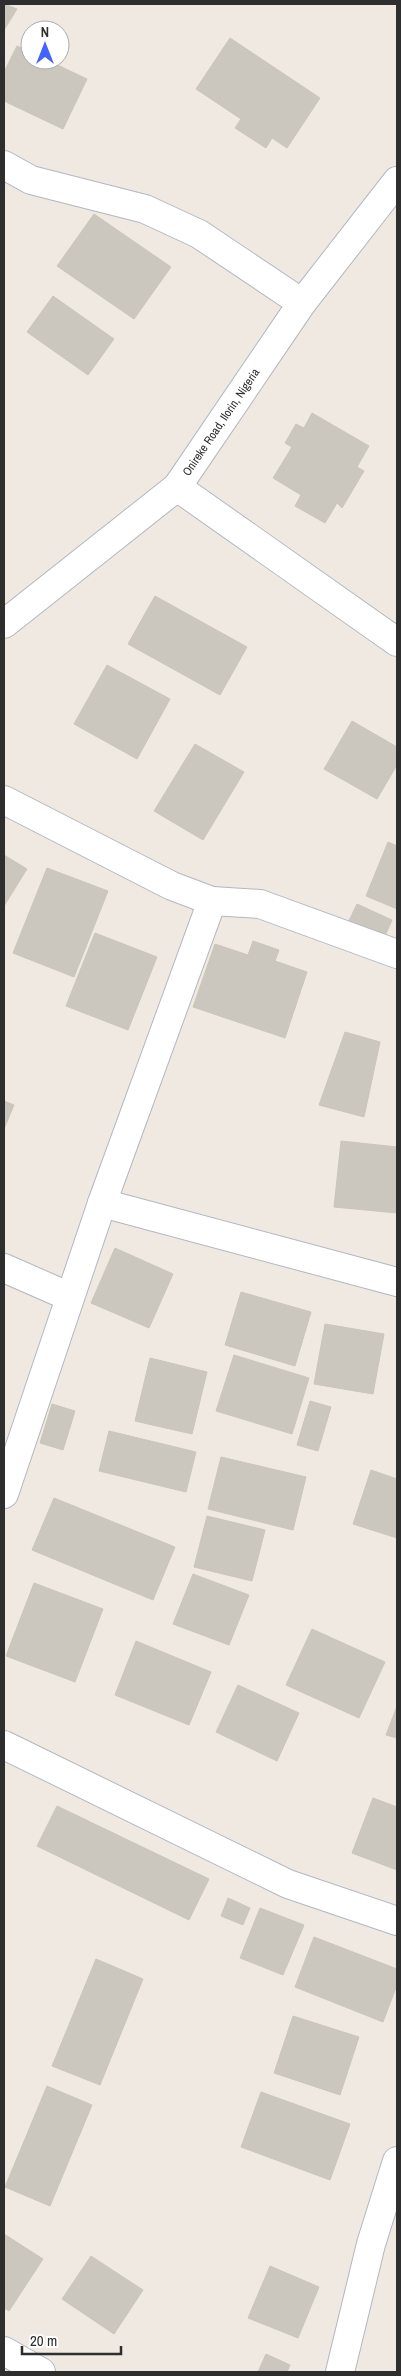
<svg xmlns="http://www.w3.org/2000/svg" width="401" height="2376" font-family="'Archivo Narrow',sans-serif">
  <style>
    .building { fill: #cbc7bf; stroke: #cbc5ba }
    .lines { fill: none; stroke-linecap: round; stroke-linejoin: round }
    .minor-casing { stroke: #b4b7c1; stroke-width: 30 }
    .minor { stroke: #fff; stroke-width: 28 }
    .labels { text-anchor: middle; dominant-baseline: central; stroke-width: 4.5; stroke-linejoin: round; paint-order: stroke }
    .street-label { font-size: 12px; fill: #2e2e2e; stroke: #fff }
  </style>
  <rect width="100%" height="100%" fill="#efe9e1"/>
  <!-- building -->
  <g class="building">
    <path d="M 4,4 L 17,9 L 4,30 Z"/>
    <path d="M 230,38 L 320,98 L 287,148 L 272,138 L 266,148 L 235,128 L 241,119 L 196,89 Z"/>
    <path d="M 17,46 L 30,52 L 30,60 L 47,60 L 87,79 L 63,129 L 4,101 L 4,72 Z"/>
    <path d="M 94,214 L 171,267 L 134,319 L 57,266 Z"/>
    <path d="M 53,296 L 114,339 L 88,375 L 27,332 Z"/>
    <path d="M 312,413 L 369,446 L 357,467 L 364,471 L 342,508 L 337,503 L 325,523 L 295,506 L 301,495 L 273,478 L 292,447 L 285,443 L 296,424 L 304,428 Z"/>
    <path d="M 155,596 L 247,647 L 220,695 L 128,644 Z"/>
    <path d="M 107,665 L 170,699 L 137,759 L 74,724 Z"/>
    <path d="M 352,721 L 397,747 L 397,765 L 377,799 L 324,769 Z"/>
    <path d="M 195,744 L 244,772 L 203,840 L 154,811 Z"/>
    <path d="M 388,842 L 397,846 L 397,909 L 366,896 Z"/>
    <path d="M 4,855 L 27,869 L 4,906 Z"/>
    <path d="M 47,868 L 108,891 L 74,977 L 13,953 Z"/>
    <path d="M 357,904 L 392,920 L 382,943 L 346,927 Z"/>
    <path d="M 95,933 L 157,957 L 128,1030 L 66,1006 Z"/>
    <path d="M 253,941 L 279,950 L 275,961 L 307,972 L 285,1038 L 193,1007 L 215,944 L 248,955 Z"/>
    <path d="M 345,1032 L 380,1042 L 364,1117 L 319,1105 Z"/>
    <path d="M 4,1101 L 14,1105 L 4,1129 Z"/>
    <path d="M 341,1141 L 397,1147 L 397,1213 L 334,1207 Z"/>
    <path d="M 115,1248 L 173,1274 L 149,1328 L 91,1303 Z"/>
    <path d="M 241,1292 L 311,1312 L 295,1366 L 225,1345 Z"/>
    <path d="M 325,1324 L 384,1334 L 373,1394 L 314,1384 Z"/>
    <path d="M 234,1355 L 309,1378 L 292,1434 L 216,1411 Z"/>
    <path d="M 150,1358 L 207,1372 L 192,1434 L 135,1421 Z"/>
    <path d="M 310,1401 L 331,1407 L 318,1451 L 297,1445 Z"/>
    <path d="M 52,1404 L 75,1411 L 63,1450 L 40,1443 Z"/>
    <path d="M 109,1431 L 196,1452 L 186,1492 L 99,1471 Z"/>
    <path d="M 221,1457 L 306,1477 L 293,1530 L 208,1509 Z"/>
    <path d="M 371,1470 L 397,1479 L 397,1538 L 353,1524 Z"/>
    <path d="M 54,1498 L 175,1547 L 153,1600 L 32,1550 Z"/>
    <path d="M 207,1516 L 265,1530 L 252,1581 L 194,1567 Z"/>
    <path d="M 193,1574 L 249,1595 L 229,1645 L 173,1624 Z"/>
    <path d="M 34,1583 L 103,1609 L 75,1682 L 6,1656 Z"/>
    <path d="M 312,1629 L 385,1662 L 359,1718 L 286,1685 Z"/>
    <path d="M 136,1641 L 211,1672 L 189,1725 L 115,1695 Z"/>
    <path d="M 238,1685 L 299,1713 L 277,1761 L 216,1732 Z"/>
    <path d="M 397,1706 L 397,1738 L 386,1735 Z"/>
    <path d="M 373,1798 L 397,1807 L 397,1870 L 352,1853 Z"/>
    <path d="M 57,1806 L 209,1879 L 189,1920 L 37,1846 Z"/>
    <path d="M 228,1898 L 250,1908 L 243,1925 L 221,1916 Z"/>
    <path d="M 260,1908 L 304,1925 L 283,1975 L 240,1958 Z"/>
    <path d="M 314,1937 L 397,1969 L 397,1985 L 383,2022 L 295,1987 Z"/>
    <path d="M 96,1959 L 143,1979 L 100,2085 L 52,2066 Z"/>
    <path d="M 293,2016 L 359,2037 L 340,2095 L 274,2073 Z"/>
    <path d="M 47,2086 L 92,2105 L 50,2206 L 5,2187 Z"/>
    <path d="M 261,2092 L 350,2124 L 330,2180 L 241,2147 Z"/>
    <path d="M 4,2234 L 43,2259 L 9,2311 L 4,2308 Z"/>
    <path d="M 91,2256 L 143,2290 L 114,2334 L 62,2299 Z"/>
    <path d="M 270,2266 L 319,2287 L 298,2338 L 248,2318 Z"/>
    <path d="M 266,2354 L 290,2365 L 287,2372 L 258,2372 Z"/>
  </g>
  <g class="lines">
    <!-- minor casing -->
    <g class="minor-casing">
      <g id="minor">
        <path d="M 4,165 L 31,180 L 145,209 L 199,234 L 302,303"/>
        <path d="M 177,487 L 397,642"/>
        <path id="s1" d="M 4,624 L 177,487 L 302,303 L 397,181"/>
        <path d="M 4,800 L 172,886 L 212,901 L 260,904 L 397,954"/>
        <path d="M 212,901 L 102,1203 L 397,1282"/>
        <path d="M 4,1268 L 70,1297"/>
        <path d="M 4,1494 L 102,1203"/>
        <path d="M 4,1745 L 288,1884 L 397,1921"/>
        <path d="M 4,2351 L 41,2372"/>
        <path d="M 340,2372 L 371,2244 L 397,2161"/>
      </g>
    </g>
    <!-- minor -->
    <use href="#minor" class="minor"/>
  </g>
  <g class="labels">
    <!-- street labels -->
    <g class="street-label">
      <text stroke="none"><textPath href="#s1" startOffset="299">Onireke Road, Ilorin, Nigeria</textPath></text>
    </g>
  </g>
  <!-- border -->
  <rect width="401" height="2376" fill="none" stroke="#2e2e2e" stroke-width="10"/>
  <!-- north arrow -->
  <g transform="translate(45 45)"><circle r="24" fill="#ffffff" stroke="#ababab"/>
  <path d="M0-4L9 19L0 12L-9 19Z" fill="#4264fb"/>
  <text y="-8" font-size="14" font-weight="bold" text-anchor="middle" fill="#2e2e2e">N</text>
  </g>
  <!-- scale -->
  <path d="M22 2346v8h99v-8" fill="none" stroke="#2e2e2e" stroke-width="2.5"/>
  <text x="30" y="2346" font-size="15" fill="#2e2e2e" stroke="#ffffff" stroke-width="4" paint-order="stroke">20 m</text>
</svg>
